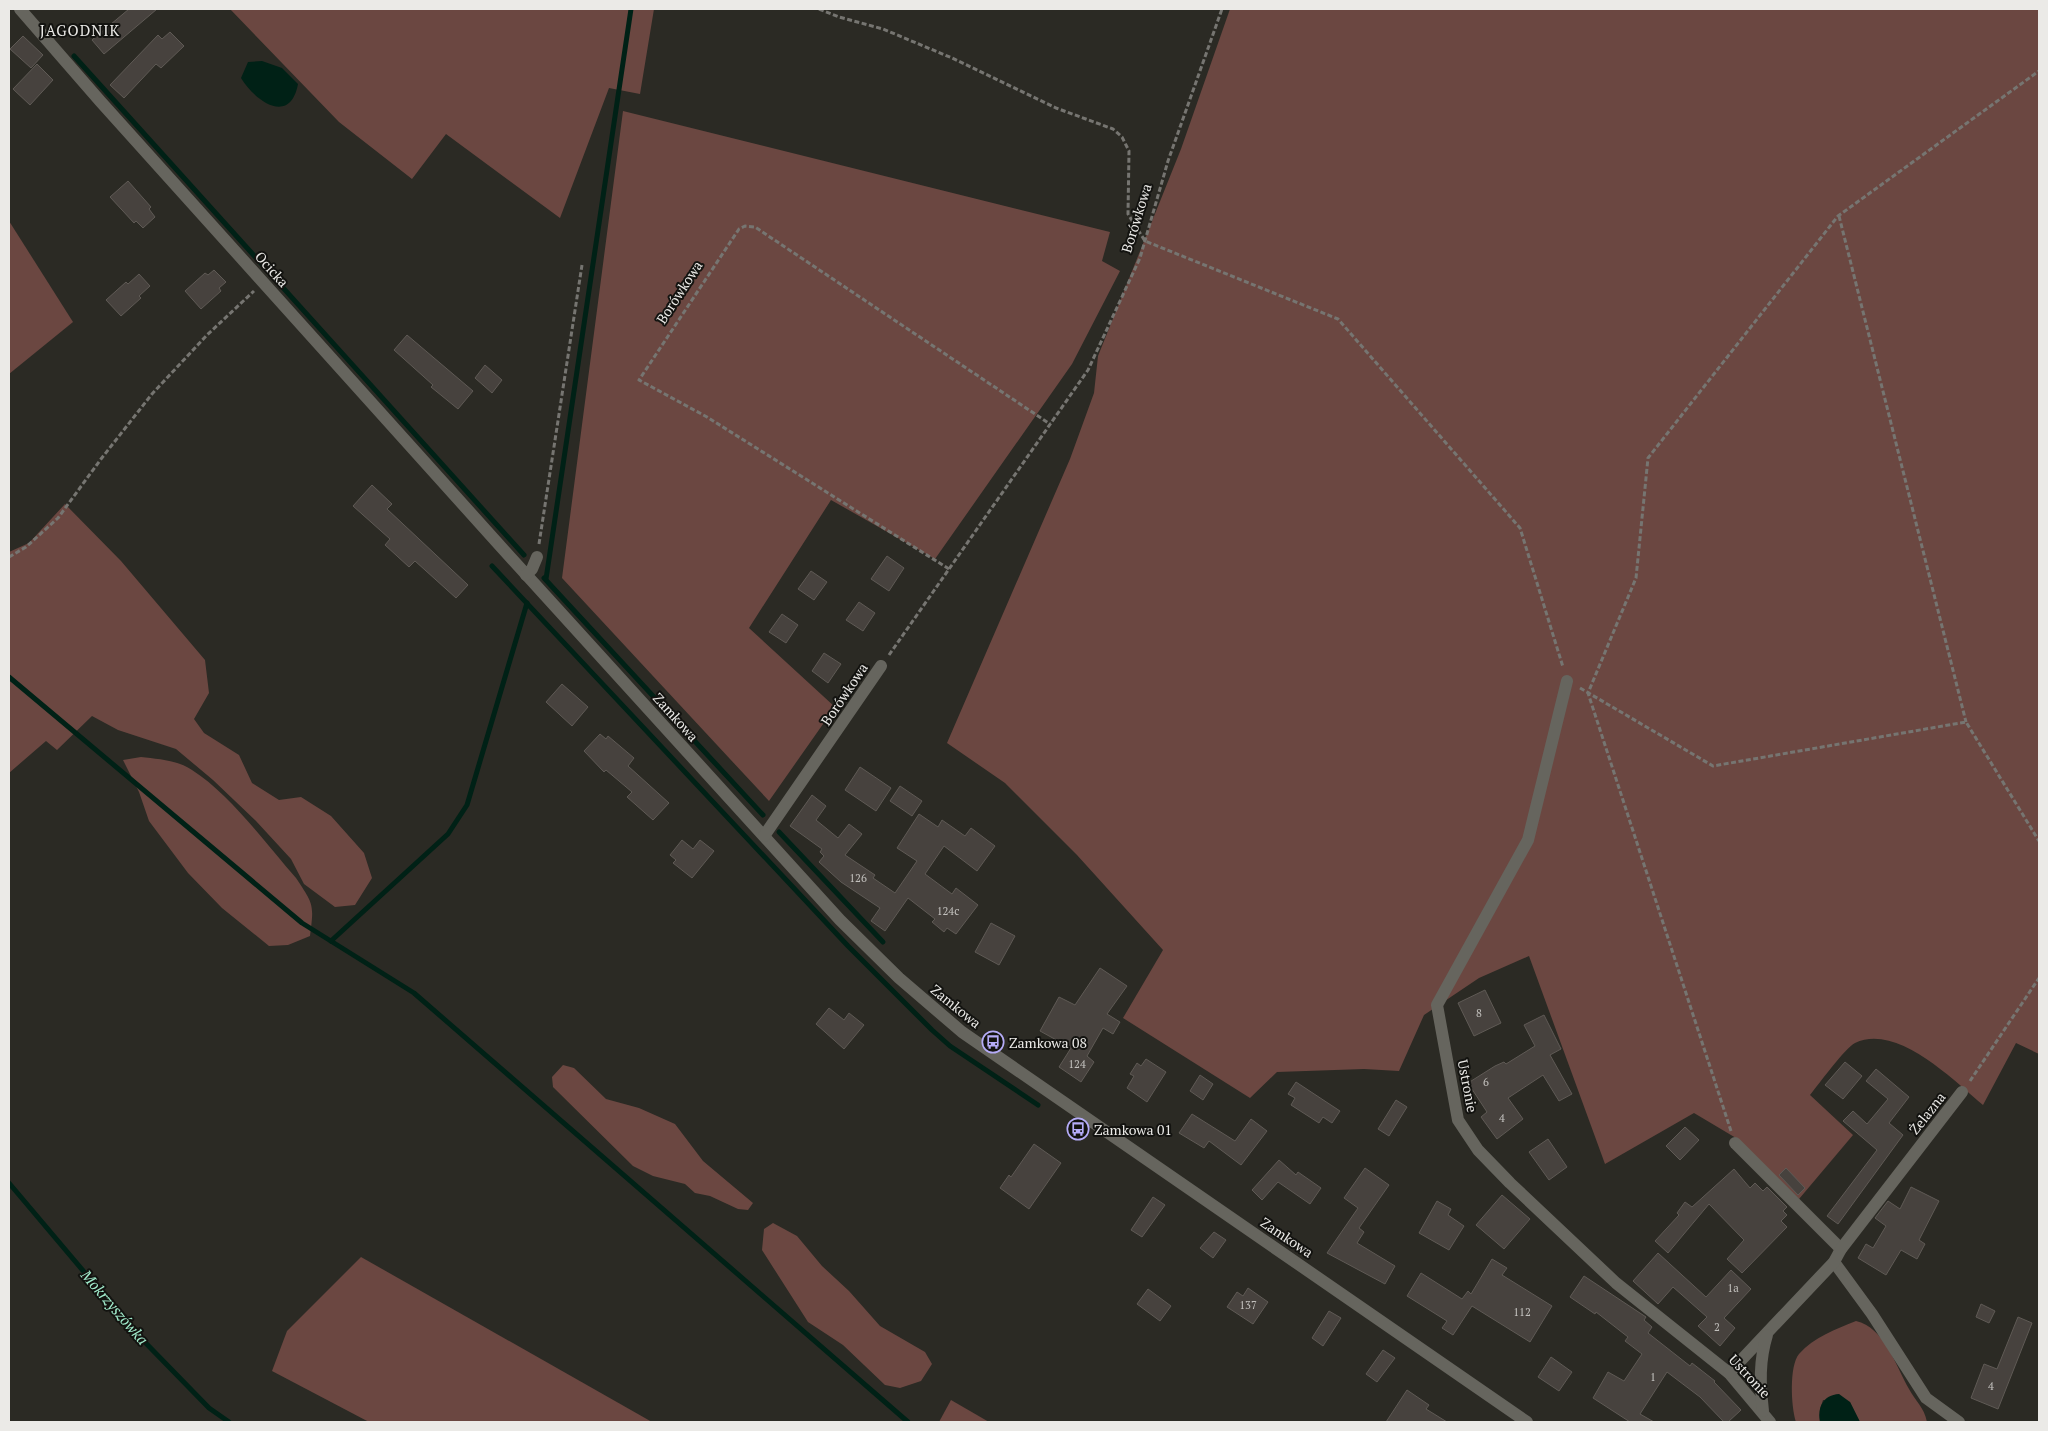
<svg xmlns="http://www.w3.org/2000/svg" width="2048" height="1431" font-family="'PT Serif',serif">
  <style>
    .green { fill: #6b4741 }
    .water { fill: #002116 }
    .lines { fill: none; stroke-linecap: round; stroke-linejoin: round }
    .stream { stroke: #002116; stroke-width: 5 }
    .building { fill: #47423e; stroke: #5f5a55 }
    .path { stroke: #767571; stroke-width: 3; stroke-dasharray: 5 2.5; stroke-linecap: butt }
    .minor { stroke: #66655e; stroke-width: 12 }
    .labels { text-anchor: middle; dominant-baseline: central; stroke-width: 4; stroke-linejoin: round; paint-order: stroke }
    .number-label { font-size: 11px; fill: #c2c0bd }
    .street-label { font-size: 14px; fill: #ebeae7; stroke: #131310 }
    .poi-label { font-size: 14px; fill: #ebeae7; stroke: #131310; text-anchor: start }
    .neighbourhood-label { font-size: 15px; letter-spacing: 1px; fill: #ebeae7; stroke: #131310 }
    .water-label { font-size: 15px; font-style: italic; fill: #a2edcd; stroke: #131310 }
  </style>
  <rect width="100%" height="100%" fill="#2b2a24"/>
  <!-- green -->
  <g class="green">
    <path d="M 230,9 L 654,9 L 640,94 L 609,88 L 560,218 L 446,134 L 412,179 L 339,122 Z"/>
    <path d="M 1230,9 L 2039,9 L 2039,1054 L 2016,1043 L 1983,1105 C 1953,1080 1897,1023 1855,1043 C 1845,1048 1819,1084 1810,1095 L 1853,1135 L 1799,1199 L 1736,1138 L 1694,1113 L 1605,1164 L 1529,956 L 1479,978 L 1424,1015 L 1399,1071 L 1364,1069 L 1277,1072 L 1250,1098 L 1123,1018 L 1163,950 L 1077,855 L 1005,783 L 947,743 L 1070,459 L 1094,393 L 1098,356 L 1181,149 Z"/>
    <path d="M 623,111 L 1110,232 L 1102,261 L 1120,271 L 1072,364 L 935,559 L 831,500 L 749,628 L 835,707 L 769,801 L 562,578 Z"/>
    <path d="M 9,221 L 73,322 L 9,374 Z"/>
    <path d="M 65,504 L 121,561 L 205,660 L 209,693 L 194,719 L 204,733 L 239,755 L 252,783 L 279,800 L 301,797 L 331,816 L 364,853 L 372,878 L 355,905 L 335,907 L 304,884 L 291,859 L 256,821 L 213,780 L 176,749 L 118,730 L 92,716 L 57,750 L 46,741 L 9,773 L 9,552 L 29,543 Z"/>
    <path d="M 141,757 C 157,759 178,760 192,770 C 230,794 266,844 296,878 C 314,905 314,904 310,936 L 288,945 L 269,946 L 222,908 L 188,873 L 149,821 L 139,792 L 123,760 Z"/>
    <path d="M 563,1065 L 574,1068 L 606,1099 L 639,1108 L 675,1124 L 703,1161 L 753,1203 L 748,1210 L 738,1209 L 710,1196 L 695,1193 L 685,1184 L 653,1176 L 633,1166 L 553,1087 L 552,1077 Z"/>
    <path d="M 773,1223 L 797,1236 L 822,1266 L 849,1291 L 880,1326 L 925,1352 L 932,1364 L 921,1381 L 900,1388 L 885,1385 L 843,1345 L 808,1322 L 762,1250 L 764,1229 Z"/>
    <path d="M 361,1257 L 652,1422 L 369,1422 L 272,1371 L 287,1331 Z"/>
    <path d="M 1856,1321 C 1884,1327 1896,1366 1909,1389 C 1916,1402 1924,1407 1927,1422 L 1860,1422 L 1850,1402 L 1823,1400 L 1820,1409 L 1820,1422 L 1796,1422 C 1791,1407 1789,1366 1799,1354 C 1814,1337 1836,1329 1856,1321 Z"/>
    <path d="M 951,1400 L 989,1422 L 939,1422 Z"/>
  </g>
  <!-- water -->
  <g class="water">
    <path d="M 262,61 L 282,68 L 298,84 C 290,126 255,101 241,78 L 248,62 Z"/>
    <path d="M 1839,1394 L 1850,1402 L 1860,1422 L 1820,1422 C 1817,1408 1823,1395 1839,1394 Z"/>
  </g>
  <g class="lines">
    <!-- stream -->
    <g class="stream">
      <path d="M 74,56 L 524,555"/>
      <path d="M 492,566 L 848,946 L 932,1030 L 950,1046 L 1038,1105"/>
      <path d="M 544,578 L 763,815"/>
      <path d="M 546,579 L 631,9"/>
      <path d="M 9,677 L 302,923 L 414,993 L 908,1422"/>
      <path d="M 779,832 L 883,942"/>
      <path d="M 331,941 L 448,834 L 467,805 L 527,603"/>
      <path d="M 9,1183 L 134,1331 L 209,1408 L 229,1422"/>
    </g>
  </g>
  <!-- building -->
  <g class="building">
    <path d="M 129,9 L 157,9 L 104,54 L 92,40 Z"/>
    <path d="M 170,32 L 184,46 L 161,68 L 156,64 L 124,98 L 110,85 L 158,35 L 162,39 Z"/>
    <path d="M 23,36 L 43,55 L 31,68 L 10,49 Z"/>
    <path d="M 37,64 L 53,80 L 30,105 L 13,89 Z"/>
    <path d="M 128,181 L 151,207 L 149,209 L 155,217 L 143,228 L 136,221 L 134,223 L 110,197 Z"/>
    <path d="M 214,270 L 226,282 L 219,288 L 221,291 L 201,309 L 185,291 L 205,273 L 208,275 Z"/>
    <path d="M 139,274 L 150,286 L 139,296 L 141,298 L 121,316 L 106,300 L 126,282 L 128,284 Z"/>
    <path d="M 407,335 L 473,391 L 458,409 L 431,387 L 433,385 L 394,350 Z"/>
    <path d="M 485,365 L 502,380 L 492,393 L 475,378 Z"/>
    <path d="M 372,485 L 392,504 L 387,509 L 468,585 L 456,598 L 415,561 L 409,567 L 385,545 L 390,539 L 353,506 Z"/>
    <path d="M 887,556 L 904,568 L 889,591 L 871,579 Z"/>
    <path d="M 811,571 L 827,582 L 814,600 L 798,589 Z"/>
    <path d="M 859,602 L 875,613 L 863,631 L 846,620 Z"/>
    <path d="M 782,614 L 798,625 L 786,643 L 769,632 Z"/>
    <path d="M 824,653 L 841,664 L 828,683 L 812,671 Z"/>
    <path d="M 562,684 L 588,707 L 572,726 L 546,702 Z"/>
    <path d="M 600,734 L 606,739 L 608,736 L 634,758 L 628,766 L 669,803 L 653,820 L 627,797 L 632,792 L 606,770 L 604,772 L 584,751 Z"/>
    <path d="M 860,767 L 891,788 L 876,811 L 845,790 Z"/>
    <path d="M 900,786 L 922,801 L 912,816 L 890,801 Z"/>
    <path d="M 812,795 L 826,806 L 816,820 L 838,838 L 849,824 L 862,834 L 845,855 L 875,875 L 873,878 L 895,893 L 917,861 L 897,848 L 919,814 L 938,827 L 942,820 L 965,836 L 971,828 L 995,846 L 977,871 L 944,846 L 925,874 L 952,894 L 956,888 L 978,905 L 956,934 L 947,928 L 944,932 L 932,922 L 935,919 L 908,898 L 885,931 L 871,921 L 880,908 L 841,882 L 819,862 L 824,856 L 820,852 L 822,849 L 790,826 Z"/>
    <path d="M 682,840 L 693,849 L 700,840 L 714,851 L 692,878 L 673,863 L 676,860 L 670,855 Z"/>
    <path d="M 991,923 L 1015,936 L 999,965 L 975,952 Z"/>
    <path d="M 1100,968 L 1127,986 L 1107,1014 L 1120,1022 L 1113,1034 L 1103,1028 L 1087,1056 L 1094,1062 L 1081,1082 L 1059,1067 L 1071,1048 L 1040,1031 L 1059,997 L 1075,1005 Z"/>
    <path d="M 1485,990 L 1501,1023 L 1474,1036 L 1458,1003 Z"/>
    <path d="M 829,1008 L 844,1020 L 849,1013 L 864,1025 L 844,1049 L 816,1024 Z"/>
    <path d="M 1544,1015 L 1561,1049 L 1550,1055 L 1572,1094 L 1559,1101 L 1543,1075 L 1508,1098 L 1523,1119 L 1497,1139 L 1481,1117 L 1487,1112 L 1468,1083 L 1495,1066 L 1504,1062 L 1506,1064 L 1535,1046 L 1524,1025 Z"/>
    <path d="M 1146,1059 L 1166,1072 L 1147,1102 L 1127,1088 L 1134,1076 L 1130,1074 L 1137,1063 L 1141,1066 Z"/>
    <path d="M 1845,1062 L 1862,1076 L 1843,1099 L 1825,1085 Z"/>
    <path d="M 1876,1069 L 1909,1097 L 1889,1123 L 1903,1135 L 1838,1224 L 1827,1216 L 1877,1150 L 1843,1121 L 1853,1111 L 1867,1124 L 1888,1099 L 1866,1081 Z"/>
    <path d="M 1200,1075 L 1213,1084 L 1203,1100 L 1190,1091 Z"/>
    <path d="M 1296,1082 L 1340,1111 L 1332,1123 L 1323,1117 L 1319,1123 L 1291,1105 L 1295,1098 L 1288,1094 Z"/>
    <path d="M 1396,1100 L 1407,1107 L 1389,1136 L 1378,1129 Z"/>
    <path d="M 1192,1114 L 1235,1141 L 1251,1119 L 1267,1131 L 1241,1165 L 1209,1141 L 1204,1148 L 1179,1133 Z"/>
    <path d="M 1685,1127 L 1699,1140 L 1680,1160 L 1666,1146 Z"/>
    <path d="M 1548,1139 L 1567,1167 L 1549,1180 L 1529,1152 Z"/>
    <path d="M 1034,1144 L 1061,1163 L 1029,1209 L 1000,1188 L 1009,1175 L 1011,1177 Z"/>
    <path d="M 1279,1160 L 1296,1175 L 1298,1172 L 1321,1188 L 1310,1204 L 1278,1182 L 1262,1200 L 1252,1190 Z"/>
    <path d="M 1365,1168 L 1389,1185 L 1359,1228 L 1364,1232 L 1357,1243 L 1395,1266 L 1385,1284 L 1327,1253 L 1358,1208 L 1344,1198 Z"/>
    <path d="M 1786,1168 L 1805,1188 L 1798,1195 L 1779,1175 Z"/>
    <path d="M 1734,1169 L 1750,1188 L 1755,1183 L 1763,1191 L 1767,1187 L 1787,1207 L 1783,1211 L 1787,1215 L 1781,1221 L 1787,1227 L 1742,1273 L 1727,1259 L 1744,1240 L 1709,1204 L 1668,1253 L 1655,1241 L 1679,1215 L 1677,1213 L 1685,1202 L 1692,1207 Z"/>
    <path d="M 1911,1187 L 1939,1201 L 1919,1240 L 1925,1244 L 1917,1259 L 1901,1250 L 1886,1275 L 1858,1258 L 1866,1244 L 1873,1248 L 1886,1226 L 1875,1218 L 1888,1201 L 1900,1209 Z"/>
    <path d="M 1502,1195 L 1530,1219 L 1504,1249 L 1476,1225 Z"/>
    <path d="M 1153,1197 L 1165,1205 L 1142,1237 L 1131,1230 Z"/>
    <path d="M 1437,1201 L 1451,1209 L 1448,1215 L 1464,1226 L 1449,1250 L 1419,1233 Z"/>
    <path d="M 1214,1232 L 1226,1240 L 1213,1258 L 1200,1248 Z"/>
    <path d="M 1658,1253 L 1706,1297 L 1731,1270 L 1751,1289 L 1724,1318 L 1735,1328 L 1720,1346 L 1698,1326 L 1707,1317 L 1673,1287 L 1658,1304 L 1633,1281 Z"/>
    <path d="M 1492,1259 L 1507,1268 L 1502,1275 L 1552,1306 L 1530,1342 L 1472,1306 L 1453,1335 L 1442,1328 L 1447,1321 L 1407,1296 L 1421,1273 L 1462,1299 L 1468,1291 L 1471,1294 Z"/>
    <path d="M 1584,1276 L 1646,1317 L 1644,1320 L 1652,1327 L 1648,1333 L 1690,1366 L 1692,1363 L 1715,1381 L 1714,1382 L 1741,1410 L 1728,1422 L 1724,1422 L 1700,1397 L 1667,1372 L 1640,1414 L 1654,1422 L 1630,1422 L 1593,1398 L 1608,1372 L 1624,1381 L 1642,1354 L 1625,1341 L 1628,1337 L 1596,1312 L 1595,1314 L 1570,1297 Z"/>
    <path d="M 1248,1288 L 1268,1302 L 1253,1324 L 1227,1307 L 1237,1292 L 1243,1296 Z"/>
    <path d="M 1148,1289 L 1171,1306 L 1160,1321 L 1137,1304 Z"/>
    <path d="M 1981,1304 L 1995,1311 L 1989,1323 L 1976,1317 Z"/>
    <path d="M 1329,1311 L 1341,1318 L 1323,1346 L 1312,1338 Z"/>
    <path d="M 2018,1317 L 2032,1323 L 1998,1409 L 1971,1398 L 1984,1364 L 1997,1369 Z"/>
    <path d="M 1383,1350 L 1395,1358 L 1377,1382 L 1366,1374 Z"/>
    <path d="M 1551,1357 L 1572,1372 L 1559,1391 L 1538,1377 Z"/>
    <path d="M 1407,1390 L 1429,1405 L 1426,1409 L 1447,1422 L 1386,1422 Z"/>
  </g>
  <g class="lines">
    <!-- path -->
    <g class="path">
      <path d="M 819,9 L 839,17 L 883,29 L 952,58 L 1056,108 L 1113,129 L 1122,137 L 1129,151 L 1128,214 L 1145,241 L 1338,319 L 1520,528 L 1563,667"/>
      <path d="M 1839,216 L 1966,722"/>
      <path d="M 539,544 L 582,265"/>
      <path d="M 9,557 L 26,547 L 58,518 L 101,459 L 152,394 L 207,335 L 254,291"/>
      <path d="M 949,569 L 707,417 L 639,380 L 739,229 L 745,226 L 755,227 L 1050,424"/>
      <path d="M 889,655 L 1088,370 L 1140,258 L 1168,161 L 1222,9"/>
      <path d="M 1580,688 L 1713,766 L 1966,722 L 2039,841"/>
      <path d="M 1970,1081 L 2039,978"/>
      <path d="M 1731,1131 L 1588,693 L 1636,578 L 1648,458 L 1838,216 L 2039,71"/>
    </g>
    <!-- minor -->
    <g class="minor">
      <path d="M 20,9 L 100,101 L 502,548 L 840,920 L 899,978 L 962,1032 L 1527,1422"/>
      <path d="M 526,575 L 532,569 L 537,557"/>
      <path d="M 1567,681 L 1528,840 L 1437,1005 L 1458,1120 L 1478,1150 L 1510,1183 L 1616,1283 L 1729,1373 L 1770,1422"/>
      <path d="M 764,836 L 881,666"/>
      <path d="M 1735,1143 L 1841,1249"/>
      <path d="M 1834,1262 L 1872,1314 L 1926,1398 L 1959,1422"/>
      <path d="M 1729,1373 L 1834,1262 L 1841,1249 L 1962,1092"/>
      <path d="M 1763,1411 C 1760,1384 1759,1361 1767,1335"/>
    </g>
  </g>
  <!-- icons -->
  <defs>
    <g id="bus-ring" transform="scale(1.125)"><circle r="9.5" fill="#131310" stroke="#b5acf8" stroke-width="1.5"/><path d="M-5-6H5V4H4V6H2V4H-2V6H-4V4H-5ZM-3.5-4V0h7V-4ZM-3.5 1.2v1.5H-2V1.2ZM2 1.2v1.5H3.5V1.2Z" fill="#b5acf8"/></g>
  </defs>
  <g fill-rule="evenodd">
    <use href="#bus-ring" x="993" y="1042"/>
    <use href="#bus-ring" x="1078" y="1129"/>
  </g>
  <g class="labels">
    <!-- number labels -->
    <g class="number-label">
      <text x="858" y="878">126</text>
      <text x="948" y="911">124c</text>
      <text x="1479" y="1013">8</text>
      <text x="1077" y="1064">124</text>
      <text x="1486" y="1082">6</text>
      <text x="1502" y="1118">4</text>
      <text x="1733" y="1288">1a</text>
      <text x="1248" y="1305">137</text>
      <text x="1522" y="1312">112</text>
      <text x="1717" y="1327">2</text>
      <text x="1653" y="1377">1</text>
      <text x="1991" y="1386">4</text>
    </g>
    <!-- street labels -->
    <g class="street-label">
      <text transform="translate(1136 218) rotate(-73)">Borówkowa</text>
      <text transform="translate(272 269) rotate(48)">Ocicka</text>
      <text transform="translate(679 292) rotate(-57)">Borówkowa</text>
      <text transform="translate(844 694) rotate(-56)">Borówkowa</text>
      <text transform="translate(676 717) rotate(48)">Zamkowa</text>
      <text transform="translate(956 1006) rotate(39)">Zamkowa</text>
      <text transform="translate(1468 1086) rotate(79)">Ustronie</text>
      <text transform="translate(1927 1113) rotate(-52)">Żelazna</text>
      <text transform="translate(1287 1237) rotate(34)">Zamkowa</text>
      <text transform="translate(1750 1376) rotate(47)">Ustronie</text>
    </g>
    <!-- poi labels -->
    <g class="poi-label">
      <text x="1009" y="1042">Zamkowa 08</text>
      <text x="1094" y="1129">Zamkowa 01</text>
    </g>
    <!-- neighbourhood labels -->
    <g class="neighbourhood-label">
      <text x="80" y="30">JAGODNIK</text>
    </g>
    <!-- water labels -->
    <g class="water-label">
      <text transform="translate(115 1307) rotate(49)">Mokrzyszówka</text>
    </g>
  </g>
  <!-- border -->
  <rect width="2048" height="1431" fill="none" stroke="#ebeae7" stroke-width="20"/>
</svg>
